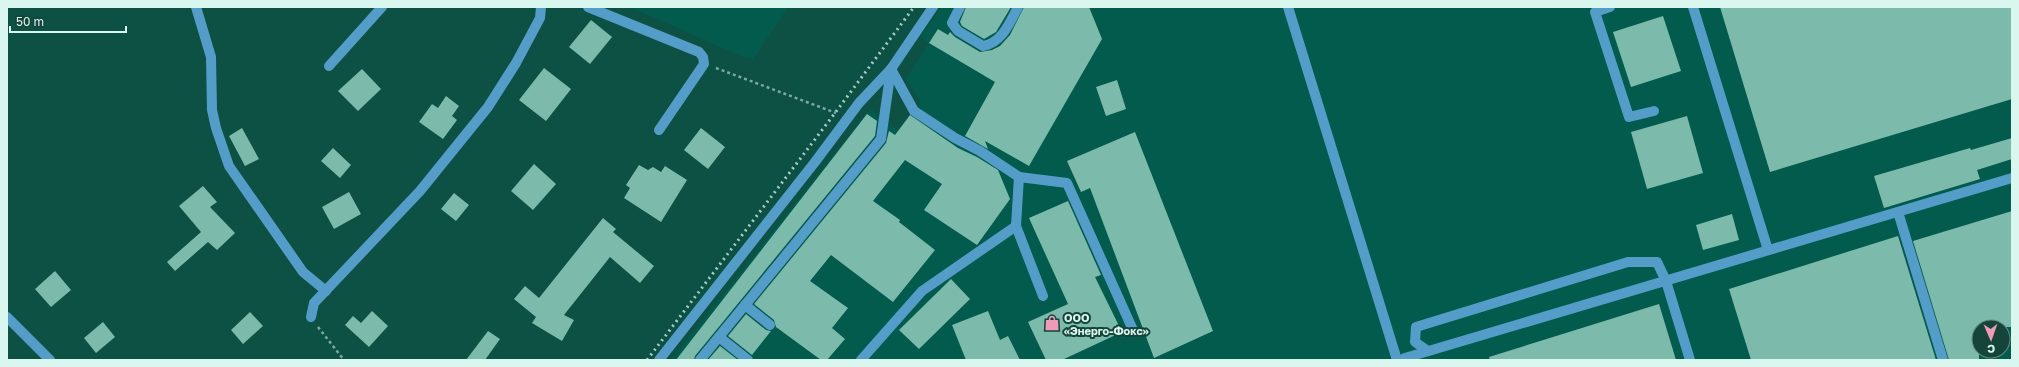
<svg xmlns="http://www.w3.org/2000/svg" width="2019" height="367" font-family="'Golos Text',sans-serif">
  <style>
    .built { fill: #035b4d; fill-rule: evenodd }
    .building { fill: #7cbaab }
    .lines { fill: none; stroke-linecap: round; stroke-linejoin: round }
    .path { stroke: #79a99f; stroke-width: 2.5; stroke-dasharray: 3 3; stroke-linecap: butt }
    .minor { stroke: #559dc9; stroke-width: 10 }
    .rail { stroke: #a7cec5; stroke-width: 3; stroke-dasharray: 2 4; stroke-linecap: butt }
    .labels { text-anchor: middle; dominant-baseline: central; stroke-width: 4; stroke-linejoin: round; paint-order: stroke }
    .poi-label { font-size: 11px; font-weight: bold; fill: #d9f7ef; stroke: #14443a; text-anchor: start }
  </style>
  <rect width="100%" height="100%" fill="#0d5145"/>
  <!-- built -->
  <g class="built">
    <path d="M 630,7 L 788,7 L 753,59 L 743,57 Z"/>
    <path d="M 942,7 L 948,7 L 956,12 L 960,7 L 2012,7 L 2012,360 L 671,360 L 870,109 L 898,131 L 921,103 L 906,78 L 929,43 L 920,37 ZM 1979,327 L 2003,327 L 2003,351 L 1979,351 Z"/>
  </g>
  <!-- building -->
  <g class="building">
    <path d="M 966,7 L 1011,7 L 996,32 L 984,39 L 962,26 L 960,22 Z"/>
    <path d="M 1024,7 L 1089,7 L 1102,39 L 1029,166 L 985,141 L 988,149 L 965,136 L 995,82 L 929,43 L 938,29 L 948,35 L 950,32 L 955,37 L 980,52 L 992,50 L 1000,46 L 1010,35 Z"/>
    <path d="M 1720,7 L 2012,7 L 2012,99 L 1770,172 Z"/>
    <path d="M 1663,16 L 1681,71 L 1631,87 L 1613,32 Z"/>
    <path d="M 591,20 L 612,37 L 590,64 L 569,47 Z"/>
    <path d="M 544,68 L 571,89 L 546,121 L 519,100 Z"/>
    <path d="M 362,69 L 381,89 L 358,111 L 338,91 Z"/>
    <path d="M 1117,80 L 1126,109 L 1106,116 L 1096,87 Z"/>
    <path d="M 446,96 L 459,106 L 452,116 L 457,120 L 443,139 L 419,122 L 432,104 L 438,108 Z"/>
    <path d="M 867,114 L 877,121 L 875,136 L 695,356 L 694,360 L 676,360 Z"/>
    <path d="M 910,115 L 958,148 L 977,157 L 998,170 L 1010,199 L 977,245 L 924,210 L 942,184 L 905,160 L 873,201 L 900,220 L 899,222 L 935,250 L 893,302 L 831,255 L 810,281 L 848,308 L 832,328 L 845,339 L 827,360 L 821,360 L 776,327 L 774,320 L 754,304 L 886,143 L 889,131 L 895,135 Z"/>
    <path d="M 1687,116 L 1703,173 L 1647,189 L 1631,132 Z"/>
    <path d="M 242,128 L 259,159 L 245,166 L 229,136 Z"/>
    <path d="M 701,128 L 725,147 L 708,169 L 684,150 Z"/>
    <path d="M 1135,132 L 1213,331 L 1154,358 L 1090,188 L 1081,192 L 1067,161 Z"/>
    <path d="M 2012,138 L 2012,159 L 1977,170 L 1980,179 L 1884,208 L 1874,176 L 1970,148 L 1971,150 Z"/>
    <path d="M 333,148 L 351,165 L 340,178 L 321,161 Z"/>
    <path d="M 534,164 L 556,184 L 533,210 L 511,191 Z"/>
    <path d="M 639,165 L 648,170 L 653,167 L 661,172 L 665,166 L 687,180 L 661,222 L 624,198 L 630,188 L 626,185 Z"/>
    <path d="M 203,186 L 217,202 L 210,207 L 235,233 L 217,250 L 208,242 L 175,271 L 167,262 L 201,232 L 179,206 Z"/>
    <path d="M 349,192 L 361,214 L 334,229 L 322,207 Z"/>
    <path d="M 454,193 L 469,205 L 456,221 L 441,209 Z"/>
    <path d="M 1068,201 L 1101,275 L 1095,277 L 1122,332 L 1062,360 L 1046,360 L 1028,322 L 1068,304 L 1029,218 Z"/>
    <path d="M 2012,211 L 2012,327 L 1979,327 L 1979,360 L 1949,360 L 1913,241 Z"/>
    <path d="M 1732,214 L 1739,240 L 1703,250 L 1696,225 Z"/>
    <path d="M 603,218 L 616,229 L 613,232 L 654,266 L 640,283 L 610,257 L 564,315 L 574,320 L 562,341 L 532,323 L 536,317 L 514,299 L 525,286 L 539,298 Z"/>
    <path d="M 1898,236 L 1936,360 L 1751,360 L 1729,289 Z"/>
    <path d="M 55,271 L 71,290 L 51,307 L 35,289 Z"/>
    <path d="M 951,279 L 970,299 L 919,349 L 899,330 Z"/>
    <path d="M 1659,304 L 1676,360 L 1490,360 L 1489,357 Z"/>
    <path d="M 372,311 L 388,326 L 369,347 L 345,325 L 353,316 L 361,323 Z"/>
    <path d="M 988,311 L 1000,340 L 1008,336 L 1020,360 L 966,360 L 952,325 Z"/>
    <path d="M 250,312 L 263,326 L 243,344 L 231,330 Z"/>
    <path d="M 746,314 L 766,330 L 771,331 L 752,355 L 728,336 Z"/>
    <path d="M 103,322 L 115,337 L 96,353 L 84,338 Z"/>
    <path d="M 488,331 L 500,339 L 485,360 L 466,360 Z"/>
    <path d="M 720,346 L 738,360 L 708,360 Z"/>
  </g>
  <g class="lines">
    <!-- path -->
    <g class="path">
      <path d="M 716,68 L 836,113"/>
      <path d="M 318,327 L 344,360"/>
    </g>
    <!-- minor -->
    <g class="minor">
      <path d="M 196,7 L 211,57 L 212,110 L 216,128 L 229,166 L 303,272 L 326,291"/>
      <path d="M 588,7 L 699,52 L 703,57 L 704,64 L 659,130"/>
      <path d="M 960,7 L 952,23 L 958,31 L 983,46 C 1002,43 1010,22 1018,7"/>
      <path d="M 1288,7 L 1397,360"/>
      <path d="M 1610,7 L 1595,12 L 1629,117 L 1654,111"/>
      <path d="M 1693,7 L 1768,250"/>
      <path d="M 329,66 L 382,7"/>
      <path d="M 891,69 L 914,111 L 955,138 L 980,151 L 1019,177 L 1016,226 L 1043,296"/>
      <path d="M 1019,177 L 1067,183 L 1133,330"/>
      <path d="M 1898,212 L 1943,360"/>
      <path d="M 745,305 L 770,325"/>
      <path d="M 7,317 L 50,360"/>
      <path d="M 311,317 L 314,303 L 420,191 L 488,107 L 516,63 L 540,18 L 541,7"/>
      <path d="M 719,337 L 748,360"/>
      <path d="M 1428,351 L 1415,342 L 1416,327 L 1628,262 L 1657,262 L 1666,281 L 1690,360"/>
      <path d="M 659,360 L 815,162 L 859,103 L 891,69 L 933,7"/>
      <path d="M 700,360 L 881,139 L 891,69"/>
      <path d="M 861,360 L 922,291 L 1016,226"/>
      <path d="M 1402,360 L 1405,358 L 2012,178"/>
    </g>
    <!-- rail -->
    <path class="rail" d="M 647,360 L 835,113 L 914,7"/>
  </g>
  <!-- icons -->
  <defs>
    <g id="shop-bare" transform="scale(1.2)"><path d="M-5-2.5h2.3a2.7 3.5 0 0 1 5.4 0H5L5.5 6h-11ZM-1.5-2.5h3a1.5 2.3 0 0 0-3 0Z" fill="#ef9ab7" stroke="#14443a" stroke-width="2.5" paint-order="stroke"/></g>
  </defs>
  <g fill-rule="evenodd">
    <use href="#shop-bare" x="1052" y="323"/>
  </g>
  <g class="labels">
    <!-- poi labels -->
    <g class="poi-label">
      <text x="1064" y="317">ООО<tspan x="1064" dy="13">«Энерго-Фокс»</tspan></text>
    </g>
  </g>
  <!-- border -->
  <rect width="2019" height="367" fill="none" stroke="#d9f7ef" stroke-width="16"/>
  <!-- north arrow -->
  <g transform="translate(1991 339) rotate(178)"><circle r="19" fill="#14443a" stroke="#638c82"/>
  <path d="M0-3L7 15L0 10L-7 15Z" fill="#ef9ab7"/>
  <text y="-6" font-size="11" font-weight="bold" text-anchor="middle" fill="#d9f7ef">С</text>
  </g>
  <!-- scale -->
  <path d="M10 26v6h116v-6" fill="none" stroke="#d9f7ef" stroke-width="2"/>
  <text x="16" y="26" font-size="12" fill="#d9f7ef" stroke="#14443a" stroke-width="3" paint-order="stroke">50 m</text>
</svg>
